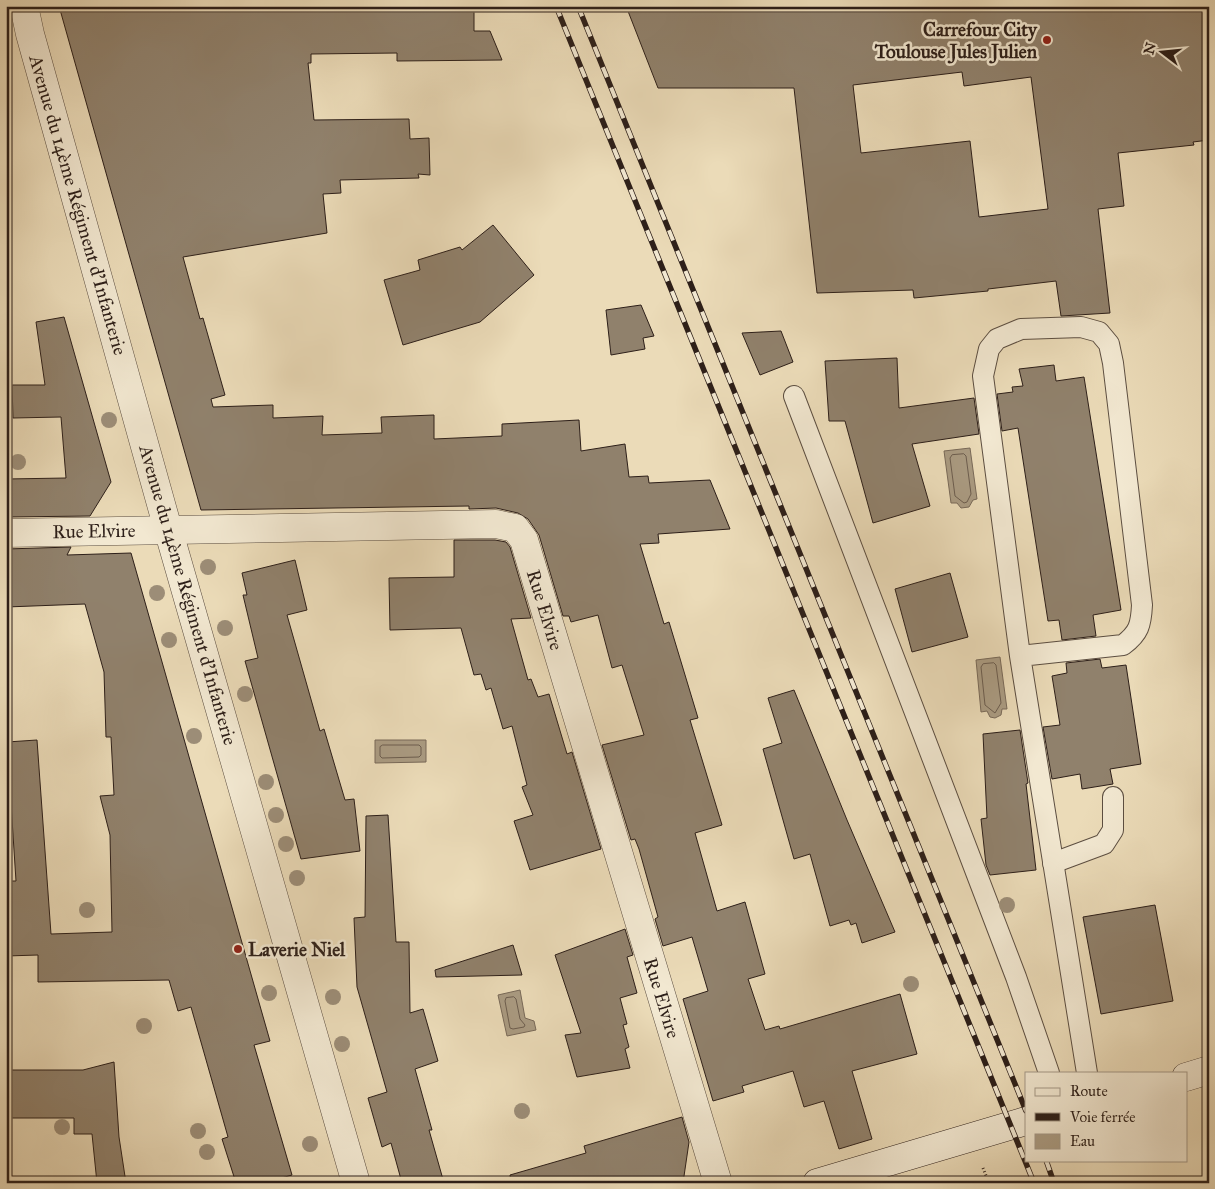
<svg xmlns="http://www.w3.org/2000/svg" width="1215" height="1189" font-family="'IM FELL Great Primer',serif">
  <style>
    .water { fill: #aa9b82; stroke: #786958 }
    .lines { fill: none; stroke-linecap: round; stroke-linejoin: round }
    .shore { stroke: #6c5d4e; stroke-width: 1 }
    .building { fill: #90816c; stroke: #2d1f19; fill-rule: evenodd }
    .lane-casing { stroke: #5c4e41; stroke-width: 22 }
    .street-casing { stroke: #5c4e41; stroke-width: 29 }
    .secondary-casing { stroke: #2d1f19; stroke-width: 29 }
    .path { stroke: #2d1f19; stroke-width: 3; stroke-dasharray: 1 2.5; stroke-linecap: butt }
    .lane { stroke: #f2e8d1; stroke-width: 20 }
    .street { stroke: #f2e8d1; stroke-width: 28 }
    .secondary { stroke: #f2e8d1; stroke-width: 28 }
    .rail-casing { stroke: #2d1f19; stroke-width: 5.5 }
    .rail { stroke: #f2e8d1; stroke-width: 4; stroke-dasharray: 11; stroke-linecap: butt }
    .tree { fill: #9c8d77 }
    .poi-dot { fill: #8f2418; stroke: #f2e8d1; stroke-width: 2 }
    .labels { text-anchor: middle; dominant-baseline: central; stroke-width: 5; stroke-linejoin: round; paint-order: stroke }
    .poi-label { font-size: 19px; font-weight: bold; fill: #2d1f19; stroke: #f2e8d1; text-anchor: end }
    .street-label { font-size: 19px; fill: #2d1f19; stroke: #f2e8d1 }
  </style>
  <rect width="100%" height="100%" fill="#ebdbb8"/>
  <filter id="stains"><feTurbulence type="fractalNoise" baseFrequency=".004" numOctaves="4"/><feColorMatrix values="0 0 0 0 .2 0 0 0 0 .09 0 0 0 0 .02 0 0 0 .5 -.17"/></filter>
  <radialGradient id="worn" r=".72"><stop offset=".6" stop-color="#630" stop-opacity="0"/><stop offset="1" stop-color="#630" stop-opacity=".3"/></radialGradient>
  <!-- water -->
  <g class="water">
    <path d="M 970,448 L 977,499 L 973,500 L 969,507 L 961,508 L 957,503 L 951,503 L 944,451 Z"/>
    <path d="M 1000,657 L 1007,709 L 1002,709 L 1001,715 L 995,718 L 990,717 L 987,711 L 981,712 L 976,660 Z"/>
    <path d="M 375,740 L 426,740 L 426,762 L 375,763 Z"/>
    <path d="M 520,990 L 525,1018 L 534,1021 L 536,1030 L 507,1036 L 498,995 Z"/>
  </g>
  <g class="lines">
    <!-- shore -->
    <g class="shore">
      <path d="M 964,454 L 966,456 L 971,494 L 967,502 L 964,503 L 955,496 L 950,458 L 952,455 Z"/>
      <path d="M 994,663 L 996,665 L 1001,703 L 995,713 L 985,705 L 981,667 L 983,664 Z"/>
      <path d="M 383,745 L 419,745 L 421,747 L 421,755 L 419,757 L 382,758 L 380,756 L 380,747 Z"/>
      <path d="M 514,997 L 516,999 L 520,1019 L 525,1025 L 524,1027 L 513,1029 L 510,1028 L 505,1001 L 506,998 Z"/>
    </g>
  </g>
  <!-- building -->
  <g class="building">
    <path d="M 59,6 L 474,6 L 474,31 L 490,31 L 502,60 L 397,61 L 397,53 L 311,54 L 311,63 L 308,63 L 314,120 L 409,119 L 410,139 L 429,138 L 430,175 L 418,174 L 419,178 L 340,180 L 341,193 L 323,194 L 327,233 L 183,257 L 200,319 L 203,318 L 225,395 L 211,399 L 213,407 L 273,405 L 273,418 L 323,416 L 322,435 L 382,433 L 381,417 L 434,415 L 434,439 L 502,436 L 502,424 L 579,420 L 581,451 L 625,444 L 629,477 L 648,476 L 649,483 L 710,480 L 730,529 L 658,534 L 659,543 L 640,544 L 664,624 L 669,622 L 698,718 L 690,720 L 722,825 L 695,833 L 717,911 L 745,902 L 765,974 L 748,979 L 765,1030 L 779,1026 L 780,1029 L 900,994 L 917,1054 L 852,1071 L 872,1139 L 839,1149 L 824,1101 L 804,1107 L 793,1071 L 742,1086 L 744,1092 L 713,1101 L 683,999 L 708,991 L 692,937 L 663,946 L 655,919 L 658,917 L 639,849 L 635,839 L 631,840 L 602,745 L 644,735 L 622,665 L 612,668 L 598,615 L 571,622 L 569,616 L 563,616 L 539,535 L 528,519 L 518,513 L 496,508 L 469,509 L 469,506 L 201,510 Z"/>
    <path d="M 626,6 L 1209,6 L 1209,140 L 1193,142 L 1194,145 L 1118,153 L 1124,206 L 1098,209 L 1110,313 L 1061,316 L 1056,281 L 988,289 L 988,291 L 914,298 L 913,290 L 817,293 L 794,88 L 658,88 ZM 962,72 L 964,86 L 1031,77 L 1048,209 L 979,217 L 970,141 L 861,153 L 853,85 Z"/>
    <path d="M 493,225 L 534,275 L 480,322 L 403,345 L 384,280 L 420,270 L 418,260 L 460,247 L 462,250 Z"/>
    <path d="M 641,305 L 654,336 L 643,338 L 645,349 L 611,355 L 606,310 Z"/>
    <path d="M 64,317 L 111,482 L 90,516 L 6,517 L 6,479 L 66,478 L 61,417 L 13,418 L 12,385 L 45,385 L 36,322 Z"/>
    <path d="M 781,331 L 793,362 L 760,375 L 742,333 Z"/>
    <path d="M 897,358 L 899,408 L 974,398 L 979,434 L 912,444 L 930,506 L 873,523 L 845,421 L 829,421 L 825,361 Z"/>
    <path d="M 1054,365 L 1056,381 L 1084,377 L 1121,610 L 1093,615 L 1096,636 L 1062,640 L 1059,620 L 1048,621 L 1018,428 L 1002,431 L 997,394 L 1013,392 L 1012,387 L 1023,386 L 1019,369 Z"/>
    <path d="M 454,540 L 495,540 L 506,542 L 510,547 L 531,618 L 511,619 L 528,680 L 531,679 L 538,697 L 549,694 L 567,754 L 572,752 L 601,849 L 530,870 L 514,821 L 533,815 L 522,787 L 527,785 L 512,726 L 503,729 L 491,688 L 486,690 L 481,674 L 474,675 L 461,628 L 390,630 L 389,578 L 454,577 Z"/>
    <path d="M 71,547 L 67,555 L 131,553 L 270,1041 L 254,1045 L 292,1175 L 264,1183 L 236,1183 L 222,1139 L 228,1137 L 191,1007 L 178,1011 L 169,980 L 38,982 L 38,955 L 6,956 L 6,881 L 16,881 L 7,742 L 37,740 L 51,934 L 112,932 L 110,835 L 100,796 L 114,795 L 111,737 L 106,737 L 104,672 L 85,604 L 6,607 L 6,549 Z"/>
    <path d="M 295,560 L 307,610 L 287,615 L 320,731 L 324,729 L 345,800 L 354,799 L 360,851 L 301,859 L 245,661 L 258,658 L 243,595 L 247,595 L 242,573 Z"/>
    <path d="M 950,573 L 968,637 L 912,652 L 895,589 Z"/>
    <path d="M 1100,659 L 1102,668 L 1126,665 L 1141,764 L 1110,769 L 1113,784 L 1082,789 L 1080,774 L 1052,779 L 1043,727 L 1060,725 L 1052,676 L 1067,673 L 1066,663 Z"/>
    <path d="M 794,690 L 847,820 L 895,932 L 862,943 L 856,923 L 851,925 L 849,920 L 830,926 L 810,854 L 794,859 L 763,749 L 782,743 L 768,698 Z"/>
    <path d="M 1020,730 L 1028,783 L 1026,784 L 1036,870 L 990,875 L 986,865 L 981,819 L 987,818 L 983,734 Z"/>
    <path d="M 388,815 L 396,942 L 409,942 L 410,1013 L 423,1009 L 438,1061 L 415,1069 L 432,1130 L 429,1130 L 444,1183 L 402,1183 L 391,1143 L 382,1147 L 368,1098 L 387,1092 L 357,987 L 354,918 L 365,917 L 366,816 Z"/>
    <path d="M 1155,905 L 1173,1001 L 1101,1014 L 1083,917 Z"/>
    <path d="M 625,929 L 633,955 L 627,957 L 637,993 L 620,998 L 627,1024 L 623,1025 L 629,1047 L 625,1049 L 630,1068 L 577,1077 L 565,1035 L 581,1033 L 555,955 Z"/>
    <path d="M 513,945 L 522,975 L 436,977 L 435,970 Z"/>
    <path d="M 114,1062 L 119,1137 L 126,1183 L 97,1183 L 92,1134 L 74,1134 L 74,1118 L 6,1118 L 6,1070 L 83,1070 Z"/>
    <path d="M 682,1117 L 689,1142 L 683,1183 L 511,1183 L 510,1175 L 586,1153 L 584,1146 Z"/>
  </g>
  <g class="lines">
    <!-- lane casing -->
    <g class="lane-casing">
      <g id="lane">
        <path d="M 794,396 L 1016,977 L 1049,1073"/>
        <path d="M 1020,656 L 1123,645 C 1139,633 1141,625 1142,605 L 1113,363 L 1109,344 L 1099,332 L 1081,327 L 1021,329 L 997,339 L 989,349 L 983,376 L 1020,656 L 1087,1073"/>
        <path d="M 1053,863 L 1104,844 L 1113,830 L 1113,797"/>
      </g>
    </g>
    <!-- street casing -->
    <g class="street-casing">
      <g id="street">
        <path d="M 24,6 L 30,34 L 168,529 L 356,1183"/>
        <path d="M 6,533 L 496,524 L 515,528 L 524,540 L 718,1183"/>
      </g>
    </g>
    <!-- secondary casing -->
    <g class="secondary-casing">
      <g id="secondary">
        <path d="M 1186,1077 L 1209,1070"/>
        <path d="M 817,1183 L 1026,1121"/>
      </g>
    </g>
    <!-- path -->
    <path class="path" d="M 983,1168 L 989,1183"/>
    <!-- lane -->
    <use href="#lane" class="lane"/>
    <!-- street -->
    <use href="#street" class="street"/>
    <!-- secondary -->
    <use href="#secondary" class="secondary"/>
    <!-- rail casing -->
    <g class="rail-casing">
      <g id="rail">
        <path d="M 556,6 L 1034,1183"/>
        <path d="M 578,6 L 1026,1111"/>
        <path d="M 1046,1160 L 1054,1183"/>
      </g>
    </g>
    <!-- rail -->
    <use href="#rail" class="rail"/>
  </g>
  <!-- trees -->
  <g class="tree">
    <circle cx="109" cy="420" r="8"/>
    <circle cx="18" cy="462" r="8"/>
    <circle cx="208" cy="567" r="8"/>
    <circle cx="157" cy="593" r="8"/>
    <circle cx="225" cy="628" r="8"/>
    <circle cx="169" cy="640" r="8"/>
    <circle cx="245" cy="694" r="8"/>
    <circle cx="194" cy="736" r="8"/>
    <circle cx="266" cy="782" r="8"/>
    <circle cx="276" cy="815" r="8"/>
    <circle cx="286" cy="844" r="8"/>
    <circle cx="297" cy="878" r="8"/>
    <circle cx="1007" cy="905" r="8"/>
    <circle cx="87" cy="910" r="8"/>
    <circle cx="911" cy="984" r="8"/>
    <circle cx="269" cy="993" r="8"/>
    <circle cx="333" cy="997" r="8"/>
    <circle cx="144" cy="1026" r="8"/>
    <circle cx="342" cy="1044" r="8"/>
    <circle cx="522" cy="1111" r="8"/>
    <circle cx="62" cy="1127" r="8"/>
    <circle cx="198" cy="1131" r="8"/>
    <circle cx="310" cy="1144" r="8"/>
    <circle cx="207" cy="1152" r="8"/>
  </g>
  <!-- markers -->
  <g class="poi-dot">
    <circle cx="1047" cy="40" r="5"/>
    <circle cx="238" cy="949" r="5"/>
  </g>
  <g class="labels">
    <!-- poi labels -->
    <g class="poi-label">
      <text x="1037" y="29">Carrefour City<tspan x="1037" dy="22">Toulouse Jules Julien</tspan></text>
      <text x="248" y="949" text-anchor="start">Laverie Niel</text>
    </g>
    <!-- street labels -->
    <g class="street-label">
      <text transform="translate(78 205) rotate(74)">Avenue du 14ème Régiment d'Infanterie</text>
      <text transform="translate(94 531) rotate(-1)">Rue Elvire</text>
      <text transform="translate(188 595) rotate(74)">Avenue du 14ème Régiment d'Infanterie</text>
      <text transform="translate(545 610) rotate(73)">Rue Elvire</text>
      <text transform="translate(662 998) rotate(73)">Rue Elvire</text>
    </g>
  </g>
  <!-- margin -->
  <rect width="1215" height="1189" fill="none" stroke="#ebdbb8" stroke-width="25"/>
  <rect x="8" y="8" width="1200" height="1174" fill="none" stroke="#2d1f19" stroke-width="2.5"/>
  <rect x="12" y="12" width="1190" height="1164" fill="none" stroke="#2d1f19"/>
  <!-- legend -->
  <rect x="1025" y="1072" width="162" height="90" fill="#f2e8d1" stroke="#a39887"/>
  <rect x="1035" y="1088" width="25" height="8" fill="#f2e8d1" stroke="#a39887"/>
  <text x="1070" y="1096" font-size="15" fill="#2d1f19">Route</text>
  <rect x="1035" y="1113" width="25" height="8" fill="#2d1f19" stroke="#a39887"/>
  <text x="1070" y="1122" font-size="15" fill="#2d1f19">Voie ferrée</text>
  <rect x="1035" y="1134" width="25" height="15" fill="#aa9b82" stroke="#a39887"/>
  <text x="1070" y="1146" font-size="15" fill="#2d1f19">Eau</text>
  <!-- north arrow -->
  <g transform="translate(1162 52) rotate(286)" stroke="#f2e8d1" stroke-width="4" paint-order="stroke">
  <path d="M0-4L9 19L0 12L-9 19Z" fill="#2d1f19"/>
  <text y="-8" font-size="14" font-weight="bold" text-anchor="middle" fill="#2d1f19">N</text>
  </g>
  <rect width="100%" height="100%" filter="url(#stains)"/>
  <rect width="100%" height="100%" fill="url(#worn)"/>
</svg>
